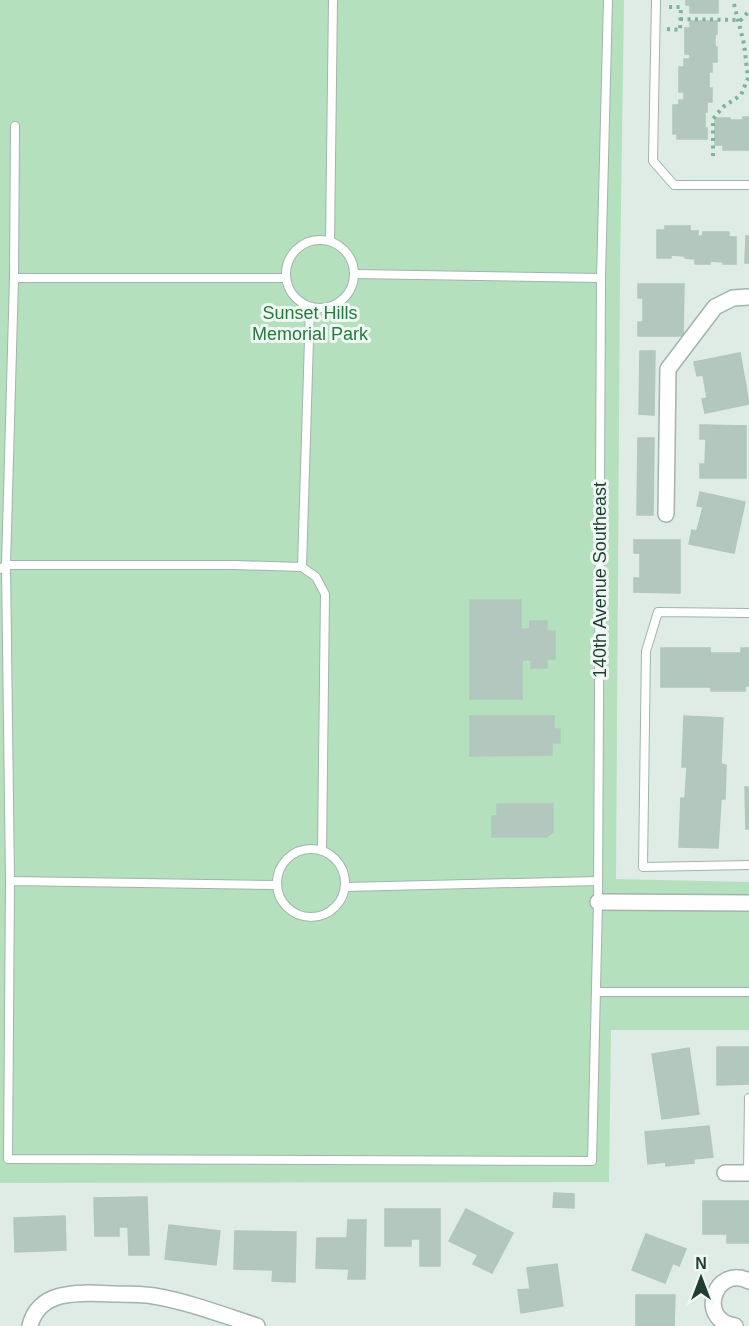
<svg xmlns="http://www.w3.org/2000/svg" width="749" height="1326" font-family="Arial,sans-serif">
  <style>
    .green { fill: #b5e0be }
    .building { fill: #b4c7be; stroke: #b1c7bc; stroke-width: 1.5 }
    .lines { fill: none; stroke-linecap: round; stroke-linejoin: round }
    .service-casing { stroke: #a1b4ac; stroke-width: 10 }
    .minor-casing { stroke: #a1b4ac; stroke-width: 18 }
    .path { stroke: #7cb49e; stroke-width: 4; stroke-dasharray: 3 4.5; stroke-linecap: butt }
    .service { stroke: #fff; stroke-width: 8 }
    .minor { stroke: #fff; stroke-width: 15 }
    .labels { text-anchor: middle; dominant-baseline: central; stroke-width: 6; stroke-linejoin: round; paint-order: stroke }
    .park-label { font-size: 18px; fill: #247a3f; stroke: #f0f8f4 }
    .street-label { font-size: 18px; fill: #1e3e33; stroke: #f0f8f4 }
  </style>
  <rect width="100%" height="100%" fill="#dfece5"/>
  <!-- green -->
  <path class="green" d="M 0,0 L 624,0 L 620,276 L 616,879 L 749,882 L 749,1030 L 611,1030 L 609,1182 L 0,1183 Z"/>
  <!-- building -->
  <g class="building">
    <path d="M 686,0 L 718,0 L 718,13 L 690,13 L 690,5 L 686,5 Z"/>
    <path d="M 690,21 L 717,21 L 717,34 L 715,34 L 715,47 L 717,47 L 717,62 L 712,62 L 712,72 L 709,72 L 709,88 L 712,88 L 712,102 L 707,102 L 707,112 L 705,112 L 705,128 L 707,128 L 707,139 L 677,139 L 677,134 L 673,134 L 673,105 L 679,105 L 679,100 L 684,100 L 684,92 L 679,92 L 679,67 L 684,67 L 684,59 L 690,59 L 690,54 L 685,54 L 685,28 L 690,28 Z"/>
    <path d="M 743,117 L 749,117 L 749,150 L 723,150 L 723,145 L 715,145 L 715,118 L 730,118 L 730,120 L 743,120 Z"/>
    <path d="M 665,226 L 690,226 L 690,231 L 698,231 L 698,236 L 703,236 L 703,232 L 729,232 L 729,237 L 736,237 L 736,264 L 723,264 L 723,262 L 710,261 L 710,264 L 695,264 L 695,259 L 685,258 L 685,256 L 671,255 L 671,258 L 657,258 L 657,230 L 665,230 Z"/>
    <path d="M 746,236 L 749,236 L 749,263 L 745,263 Z"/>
    <path d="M 638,284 L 684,284 L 683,336 L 638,336 L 638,322 L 643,322 L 643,298 L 638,298 Z"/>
    <path d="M 640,351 L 655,351 L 654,415 L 639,414 Z"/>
    <path d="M 740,353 L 749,404 L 705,413 L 702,399 L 707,398 L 703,375 L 697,376 L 694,362 Z"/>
    <path d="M 700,425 L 746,426 L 746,478 L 700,478 L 700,464 L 705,464 L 706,439 L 700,439 Z"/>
    <path d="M 638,438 L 654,438 L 653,515 L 637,515 Z"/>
    <path d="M 700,492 L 745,502 L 734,553 L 689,544 L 692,530 L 697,531 L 703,507 L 697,506 Z"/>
    <path d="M 634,540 L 680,540 L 680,593 L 634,592 L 634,578 L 640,578 L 640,553 L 634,553 Z"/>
    <path d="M 470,600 L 521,600 L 521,629 L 530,629 L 530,621 L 547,621 L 547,631 L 555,631 L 555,659 L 547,659 L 547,668 L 531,668 L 531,660 L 522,660 L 522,699 L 470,699 Z"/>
    <path d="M 661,648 L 710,648 L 710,653 L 741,653 L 741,648 L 749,648 L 749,686 L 745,686 L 745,691 L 711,691 L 711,687 L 661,687 Z"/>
    <path d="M 470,716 L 554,716 L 554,729 L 560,729 L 560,743 L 552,743 L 552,755 L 470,756 Z"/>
    <path d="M 684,716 L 723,718 L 721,764 L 726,765 L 725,799 L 721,799 L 718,848 L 679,847 L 681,798 L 685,798 L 687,767 L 682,767 Z"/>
    <path d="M 745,787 L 749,787 L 749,829 L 746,829 Z"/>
    <path d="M 497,804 L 553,804 L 553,832 L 547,837 L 492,837 L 492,816 L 497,816 Z"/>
    <path d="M 717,1047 L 749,1047 L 749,1084 L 717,1085 Z"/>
    <path d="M 689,1048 L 699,1114 L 662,1119 L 652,1054 Z"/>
    <path d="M 709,1126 L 713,1157 L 694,1159 L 694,1163 L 666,1166 L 666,1162 L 648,1164 L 645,1132 Z"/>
    <path d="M 554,1193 L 574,1194 L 574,1208 L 553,1207 Z"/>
    <path d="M 147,1197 L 149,1255 L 129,1255 L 128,1227 L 119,1227 L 119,1236 L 95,1236 L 94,1198 Z"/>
    <path d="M 703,1201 L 749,1201 L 749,1243 L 727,1243 L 727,1234 L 703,1234 Z"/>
    <path d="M 385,1209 L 440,1209 L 440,1266 L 420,1266 L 420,1239 L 411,1239 L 411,1246 L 385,1246 Z"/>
    <path d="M 466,1209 L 513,1233 L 492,1273 L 473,1264 L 478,1255 L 449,1241 Z"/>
    <path d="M 65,1216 L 66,1250 L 15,1252 L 14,1218 Z"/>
    <path d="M 348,1220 L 366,1220 L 365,1279 L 348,1279 L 349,1269 L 316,1268 L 317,1238 L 347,1238 Z"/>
    <path d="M 169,1225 L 220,1231 L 216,1265 L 165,1259 Z"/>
    <path d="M 235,1231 L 296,1232 L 295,1282 L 272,1281 L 273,1270 L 234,1269 Z"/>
    <path d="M 646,1234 L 686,1249 L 679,1266 L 673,1263 L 665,1283 L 632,1270 Z"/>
    <path d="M 557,1264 L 563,1306 L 521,1313 L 518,1290 L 530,1289 L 527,1268 Z"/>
    <path d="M 636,1295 L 675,1295 L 674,1326 L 636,1326 Z"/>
  </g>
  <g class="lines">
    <!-- service casing -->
    <g class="service-casing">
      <g id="service">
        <path d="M 656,0 L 653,161 L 674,185 L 749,185"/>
        <circle cx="320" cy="274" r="34"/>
        <path d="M 330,241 L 333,0"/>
        <path d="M 355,274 L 601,278"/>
        <path d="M 14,278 L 286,278"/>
        <path d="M 302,567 L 310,307"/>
        <path d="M 0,569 L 6,565 L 235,565 L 302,567 L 316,577 L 325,594 L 322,851"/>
        <path d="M 749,613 L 658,612 L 646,651 L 643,867 L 749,865"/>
        <circle cx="311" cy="883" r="34"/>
        <path d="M 10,881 L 6,565 L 14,278 L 15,126"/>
        <path d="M 276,885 L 10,881 L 8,1159 L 592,1161 L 598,902 L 601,278 L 608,0"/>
        <path d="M 345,887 L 598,881"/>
        <path d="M 597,992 L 749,992"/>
        <path d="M 748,1173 L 749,1098"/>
      </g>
    </g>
    <!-- minor casing -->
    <g class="minor-casing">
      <g id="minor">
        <path d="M 666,514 L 668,369 L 715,307 L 733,298 L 749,297"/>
        <path d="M 598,902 L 749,903"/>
        <path d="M 725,1173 L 749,1173"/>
        <path d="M 30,1326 C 39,1287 85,1293 117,1294 C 129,1294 142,1294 154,1296 C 189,1302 223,1315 257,1326"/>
        <path d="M 735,1326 C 696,1320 715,1264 749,1281"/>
      </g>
    </g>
    <!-- path -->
    <g class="path">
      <path d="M 680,19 L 737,20 L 741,20 L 749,11"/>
      <path d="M 667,29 L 680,30 L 681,7 L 668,7"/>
      <path d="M 713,156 L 713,119 L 723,107 L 741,95 L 748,78 L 744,44 L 733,0"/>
    </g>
    <!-- service -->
    <use href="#service" class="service"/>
    <!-- minor -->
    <use href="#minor" class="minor"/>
  </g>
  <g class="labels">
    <!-- park labels -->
    <g class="park-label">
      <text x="310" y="313">Sunset Hills<tspan x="310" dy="21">Memorial Park</tspan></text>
    </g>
    <!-- street labels -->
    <g class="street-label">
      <text transform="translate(600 580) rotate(-90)">140th Avenue Southeast</text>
    </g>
  </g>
  <!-- north arrow -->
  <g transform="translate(701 1278)" stroke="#f0f8f4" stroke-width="4.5" paint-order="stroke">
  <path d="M0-4.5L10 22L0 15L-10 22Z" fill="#1e3e33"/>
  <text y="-9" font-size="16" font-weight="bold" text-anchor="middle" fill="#1e3e33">N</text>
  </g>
</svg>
